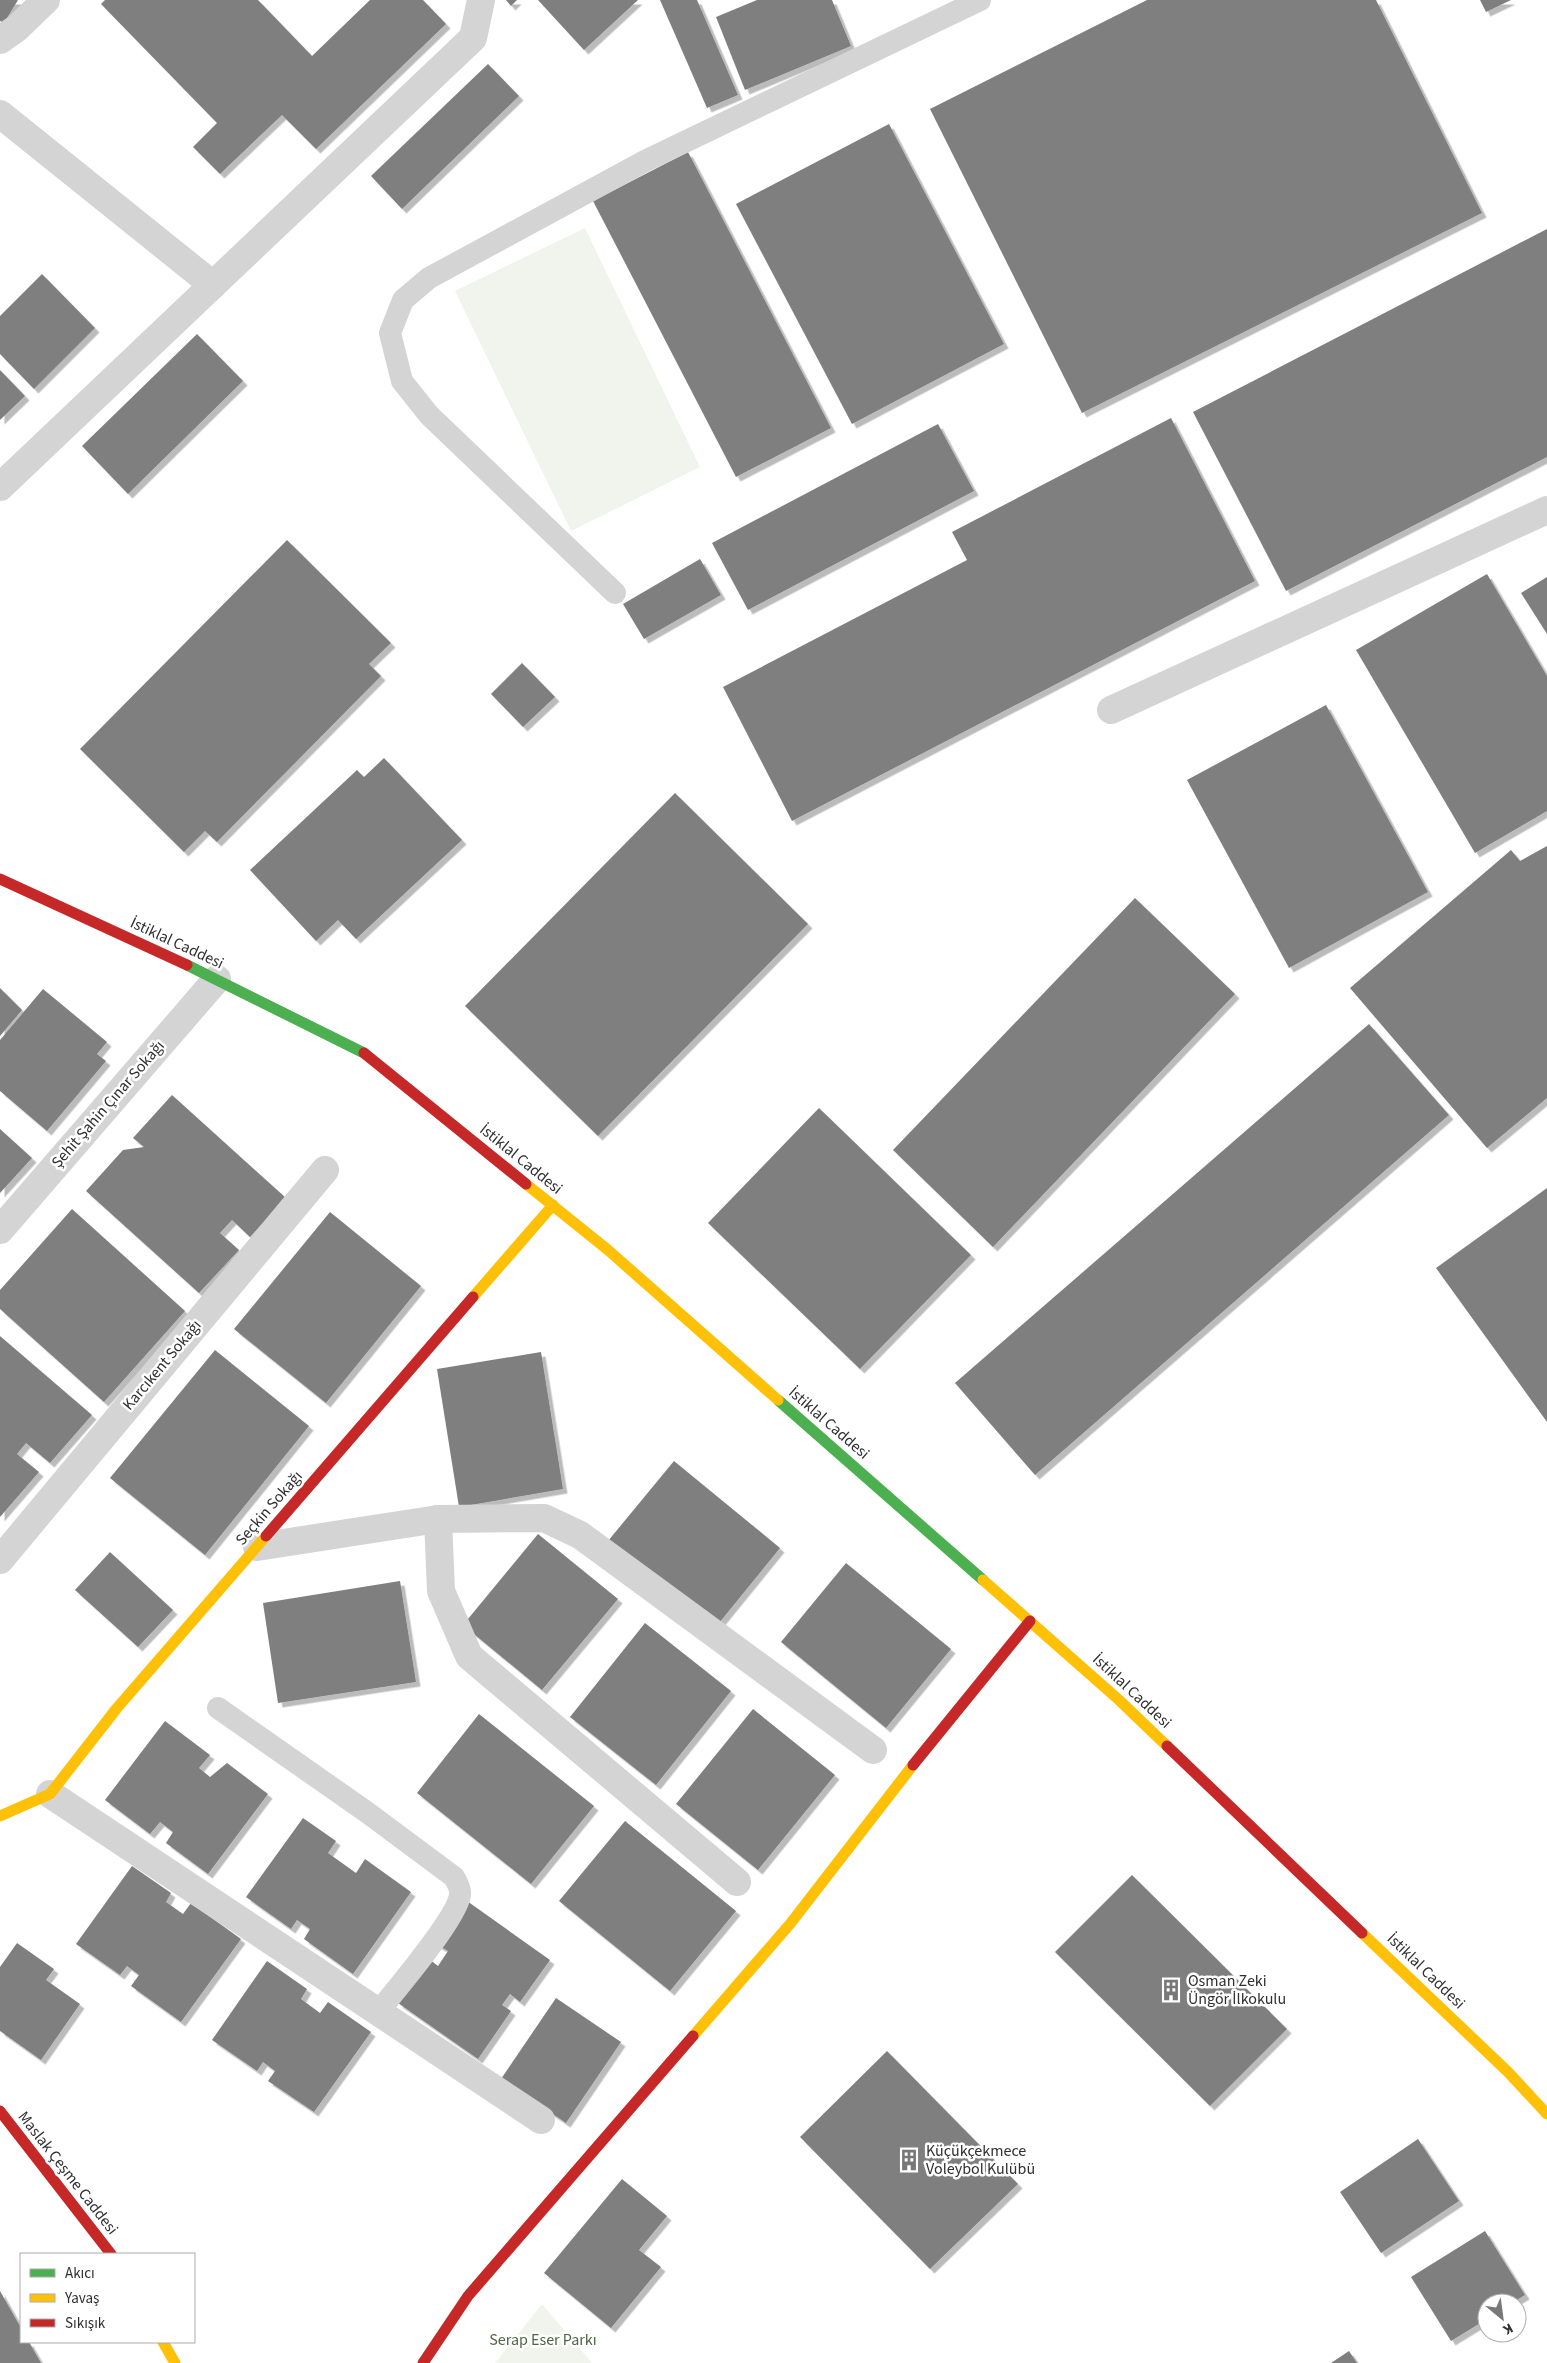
<svg xmlns="http://www.w3.org/2000/svg" width="1547" height="2363" font-family="'Source Sans 3',sans-serif">
  <style>
    .green { fill: #f0f4ed }
    .building { fill: #7f7f7f; filter: url(#shadow) }
    .lines { fill: none; stroke-linecap: round; stroke-linejoin: round }
    .lane { stroke: #d4d4d4; stroke-width: 22 }
    .street { stroke: #d4d4d4; stroke-width: 28 }
    .fast { stroke: #4caf50; stroke-width: 11 }
    .slow { stroke: #ffc107; stroke-width: 11 }
    .jam { stroke: #c62828; stroke-width: 11 }
    .labels { text-anchor: middle; dominant-baseline: central; stroke-width: 5; stroke-linejoin: round; paint-order: stroke }
    .street-label { font-size: 16px; fill: #303030; stroke: #fff }
    .poi-label { font-size: 16px; fill: #303030; stroke: #fff; text-anchor: start }
    .park-label { font-size: 16px; fill: #4d6742; stroke: #fff }
  </style>
  <defs>
    <filter id="shadow"><feDropShadow dx="4.5" dy="4.5" stdDeviation="0" flood-color="#0004"/></filter>
  </defs>
  <rect width="100%" height="100%" fill="#fff"/>
  <!-- green -->
  <g class="green">
    <path d="M 585,228 L 700,467 L 571,531 L 455,291 Z"/>
    <path d="M 542,2304 L 592,2363 L 495,2363 Z"/>
  </g>
  <!-- building -->
  <g class="building">
    <path d="M 0,0 L 18,0 L 4,23 L 0,21 Z"/>
    <path d="M 105,0 L 258,0 L 312,56 L 370,0 L 423,0 L 446,24 L 316,149 L 282,115 L 220,174 L 193,147 L 217,123 L 101,4 Z"/>
    <path d="M 506,0 L 517,0 L 511,6 Z"/>
    <path d="M 538,0 L 638,0 L 584,50 Z"/>
    <path d="M 660,0 L 697,0 L 738,95 L 707,108 Z"/>
    <path d="M 757,0 L 832,0 L 851,46 L 745,90 L 716,17 Z"/>
    <path d="M 1147,0 L 1376,0 L 1482,213 L 1082,413 L 930,109 Z"/>
    <path d="M 1480,0 L 1511,0 L 1486,12 Z"/>
    <path d="M 488,64 L 519,96 L 402,209 L 371,176 Z"/>
    <path d="M 889,124 L 1004,344 L 852,424 L 736,204 Z"/>
    <path d="M 688,152 L 831,428 L 736,477 L 593,201 Z"/>
    <path d="M 1547,229 L 1547,457 L 1286,591 L 1193,412 Z"/>
    <path d="M 42,274 L 95,328 L 34,389 L 0,354 L 0,316 Z"/>
    <path d="M 197,334 L 243,381 L 128,494 L 82,446 Z"/>
    <path d="M 0,370 L 25,396 L 0,420 Z"/>
    <path d="M 1171,418 L 1255,581 L 792,821 L 723,687 L 967,560 L 952,532 Z"/>
    <path d="M 938,424 L 974,491 L 748,610 L 712,543 Z"/>
    <path d="M 287,540 L 391,643 L 369,664 L 381,676 L 217,842 L 205,831 L 184,852 L 80,749 Z"/>
    <path d="M 700,559 L 721,595 L 644,639 L 623,604 Z"/>
    <path d="M 1487,574 L 1547,676 L 1547,811 L 1475,853 L 1356,650 Z"/>
    <path d="M 1547,577 L 1547,634 L 1521,593 Z"/>
    <path d="M 522,663 L 555,697 L 523,727 L 491,694 Z"/>
    <path d="M 1326,705 L 1428,892 L 1289,968 L 1187,780 Z"/>
    <path d="M 384,758 L 462,840 L 356,939 L 338,920 L 316,941 L 250,870 L 357,770 L 364,777 Z"/>
    <path d="M 675,793 L 808,924 L 598,1136 L 465,1006 Z"/>
    <path d="M 1547,846 L 1547,1098 L 1487,1148 L 1350,988 L 1511,850 L 1520,861 Z"/>
    <path d="M 1135,898 L 1235,994 L 993,1247 L 893,1150 Z"/>
    <path d="M 0,988 L 22,1010 L 0,1036 Z"/>
    <path d="M 43,989 L 107,1042 L 97,1054 L 106,1061 L 47,1131 L 0,1091 L 0,1040 Z"/>
    <path d="M 1369,1024 L 1449,1115 L 1035,1475 L 955,1383 Z"/>
    <path d="M 172,1095 L 286,1198 L 250,1237 L 232,1220 L 220,1233 L 239,1250 L 199,1293 L 86,1191 L 123,1150 L 144,1147 L 133,1138 Z"/>
    <path d="M 819,1108 L 971,1255 L 860,1369 L 708,1223 Z"/>
    <path d="M 0,1129 L 32,1158 L 0,1193 Z"/>
    <path d="M 1547,1188 L 1547,1422 L 1436,1268 Z"/>
    <path d="M 72,1209 L 185,1311 L 104,1402 L 0,1309 L 0,1290 Z"/>
    <path d="M 330,1212 L 421,1286 L 326,1403 L 234,1329 Z"/>
    <path d="M 0,1336 L 92,1415 L 50,1463 L 26,1443 L 17,1454 L 39,1472 L 0,1517 Z"/>
    <path d="M 215,1350 L 309,1426 L 205,1555 L 110,1478 Z"/>
    <path d="M 541,1352 L 563,1489 L 459,1507 L 437,1369 Z"/>
    <path d="M 674,1461 L 780,1548 L 715,1628 L 608,1541 Z"/>
    <path d="M 538,1534 L 618,1599 L 542,1690 L 463,1625 Z"/>
    <path d="M 110,1552 L 173,1610 L 138,1647 L 75,1590 Z"/>
    <path d="M 846,1563 L 951,1649 L 886,1728 L 781,1642 Z"/>
    <path d="M 400,1581 L 416,1682 L 278,1703 L 263,1603 Z"/>
    <path d="M 645,1623 L 731,1691 L 656,1785 L 570,1717 Z"/>
    <path d="M 753,1709 L 835,1775 L 758,1870 L 676,1804 Z"/>
    <path d="M 479,1714 L 594,1806 L 531,1884 L 417,1793 Z"/>
    <path d="M 165,1721 L 210,1755 L 199,1768 L 210,1777 L 227,1763 L 268,1794 L 208,1874 L 166,1843 L 173,1832 L 160,1822 L 150,1834 L 105,1800 Z"/>
    <path d="M 303,1818 L 336,1841 L 328,1853 L 356,1873 L 365,1859 L 411,1892 L 353,1974 L 304,1939 L 310,1929 L 297,1920 L 291,1929 L 246,1897 Z"/>
    <path d="M 625,1821 L 736,1911 L 670,1991 L 559,1901 Z"/>
    <path d="M 132,1866 L 171,1893 L 166,1902 L 183,1914 L 191,1903 L 241,1939 L 181,2022 L 131,1986 L 139,1975 L 127,1966 L 120,1975 L 76,1944 Z"/>
    <path d="M 1132,1875 L 1287,2029 L 1210,2106 L 1055,1952 Z"/>
    <path d="M 467,1901 L 550,1960 L 520,2002 L 510,1994 L 502,2005 L 511,2011 L 478,2059 L 398,2003 L 429,1959 L 438,1966 L 448,1951 L 436,1944 Z"/>
    <path d="M 17,1943 L 54,1969 L 46,1980 L 80,2004 L 41,2060 L 0,2031 L 0,1967 Z"/>
    <path d="M 267,1961 L 307,1989 L 301,1999 L 320,2013 L 328,2002 L 371,2032 L 314,2112 L 268,2081 L 275,2071 L 263,2062 L 257,2071 L 212,2040 Z"/>
    <path d="M 556,1998 L 621,2042 L 566,2123 L 501,2079 Z"/>
    <path d="M 887,2051 L 1018,2184 L 930,2269 L 800,2137 Z"/>
    <path d="M 1418,2139 L 1459,2201 L 1381,2253 L 1340,2192 Z"/>
    <path d="M 622,2179 L 667,2216 L 639,2250 L 661,2267 L 611,2328 L 544,2273 Z"/>
    <path d="M 1485,2231 L 1525,2295 L 1512,2303 L 1487,2303 L 1487,2319 L 1451,2341 L 1411,2277 Z"/>
    <path d="M 0,2291 L 21,2328 L 21,2342 L 29,2342 L 41,2363 L 0,2363 Z"/>
    <path d="M 1349,2351 L 1357,2363 L 1331,2363 Z"/>
  </g>
  <g class="lines">
    <!-- lane -->
    <g class="lane">
      <path d="M 615,593 L 429,415 L 402,381 L 390,333 L 403,300 L 429,278 L 645,161 L 980,0"/>
      <path d="M 218,1708 L 368,1813 L 454,1877 C 457,1882 461,1889 460,1895 C 457,1918 396,1990 378,2012"/>
    </g>
    <!-- street -->
    <g class="street">
      <path d="M 0,40 L 17,28 L 46,0"/>
      <path d="M 0,114 L 213,285"/>
      <path d="M 0,487 L 473,38 L 481,0"/>
      <path d="M 1111,710 L 1547,510"/>
      <path d="M 0,1230 L 217,979"/>
      <path d="M 438,1519 L 441,1591 L 469,1656 L 737,1882"/>
      <path d="M 257,1547 L 438,1519 L 544,1518 L 580,1535 L 873,1750"/>
      <path d="M 0,1560 L 325,1170"/>
      <path d="M 50,1794 L 541,2120"/>
    </g>
    <!-- fast -->
    <g class="fast">
      <path d="M 187,965 L 364,1053"/>
      <path d="M 778,1400 L 983,1580"/>
    </g>
    <!-- slow -->
    <g class="slow">
      <path d="M 526,1184 L 608,1250 L 778,1400"/>
      <path d="M 473,1297 L 553,1205"/>
      <path d="M 983,1580 L 1119,1700 L 1167,1746"/>
      <path d="M 0,1816 L 50,1794 L 117,1708 L 266,1536"/>
      <path d="M 1362,1933 L 1508,2072 L 1547,2114"/>
      <path d="M 693,2036 L 790,1924 L 913,1765"/>
      <path d="M 163,2342 L 175,2363"/>
    </g>
    <!-- jam -->
    <g class="jam">
      <path d="M 0,879 L 187,965"/>
      <path d="M 364,1053 L 526,1184"/>
      <path d="M 266,1536 L 473,1297"/>
      <path d="M 1167,1746 L 1362,1933"/>
      <path d="M 913,1765 L 1030,1621"/>
      <path d="M 0,2111 L 111,2254"/>
      <path d="M 423,2363 L 468,2296 L 693,2036"/>
    </g>
  </g>
  <!-- icons -->
  <defs>
    <g id="building-bare" transform="scale(1.725)"><path d="M-4-6H4V6H1V3H-1V6H-4ZM-2.5-4.3h1.7v1.8h-1.7ZM.8-4.3h1.7v1.8H.8ZM-2.5-1h1.7V.8h-1.7ZM.8-1h1.7V.8H.8Z" fill="#787878" stroke="#fff" stroke-width="2.5" paint-order="stroke"/></g>
  </defs>
  <g fill-rule="evenodd">
    <use href="#building-bare" x="1171" y="1990"/>
    <use href="#building-bare" x="909" y="2160"/>
  </g>
  <g class="labels">
    <!-- street labels -->
    <g class="street-label">
      <text transform="translate(177 943) rotate(25)">İstiklal Caddesi</text>
      <text transform="translate(108 1104) rotate(-49)">Şehit Şahin Çınar Sokağı</text>
      <text transform="translate(521 1159) rotate(39)">İstiklal Caddesi</text>
      <text transform="translate(162 1365) rotate(-50)">Karcıkent Sokağı</text>
      <text transform="translate(829 1423) rotate(41)">İstiklal Caddesi</text>
      <text transform="translate(269 1508) rotate(-49)">Seçkin Sokağı</text>
      <text transform="translate(1132 1691) rotate(43)">İstiklal Caddesi</text>
      <text transform="translate(1426 1971) rotate(44)">İstiklal Caddesi</text>
      <text transform="translate(68 2173) rotate(52)">Maslak Çeşme Caddesi</text>
    </g>
    <!-- poi labels -->
    <g class="poi-label">
      <text x="1188" y="1981">Osman Zeki<tspan x="1188" dy="18">Üngör İlkokulu</tspan></text>
      <text x="926" y="2151">Küçükçekmece<tspan x="926" dy="18">Voleybol Kulübü</tspan></text>
    </g>
    <!-- park labels -->
    <g class="park-label">
      <text x="543" y="2340">Serap Eser Parkı</text>
    </g>
  </g>
  <!-- legend -->
  <rect x="20" y="2253" width="175" height="90" fill="#ffffff" stroke="#acacac"/>
  <rect x="30" y="2269" width="25" height="8" fill="#4caf50" stroke="#acacac"/>
  <text x="65" y="2278" font-size="15" fill="#303030">Akıcı</text>
  <rect x="30" y="2294" width="25" height="8" fill="#ffc107" stroke="#acacac"/>
  <text x="65" y="2303" font-size="15" fill="#303030">Yavaş</text>
  <rect x="30" y="2319" width="25" height="8" fill="#c62828" stroke="#acacac"/>
  <text x="65" y="2328" font-size="15" fill="#303030">Sıkışık</text>
  <!-- north arrow -->
  <g transform="translate(1502 2318) rotate(151)"><circle r="24" fill="#ffffff" stroke="#acacac"/>
  <path d="M0-4L9 19L0 12L-9 19Z" fill="#787878"/>
  <text y="-8" font-size="14" font-weight="bold" text-anchor="middle" fill="#303030">K</text>
  </g>
</svg>
